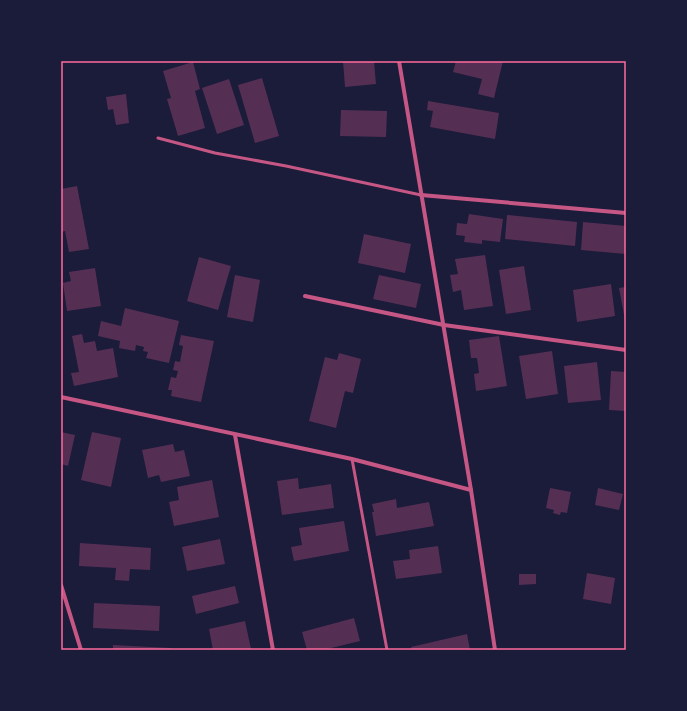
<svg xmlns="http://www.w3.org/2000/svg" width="687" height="711" font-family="'DejaVu Sans',sans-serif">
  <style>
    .building { fill: #542f53 }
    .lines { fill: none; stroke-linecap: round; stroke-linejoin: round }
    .service { stroke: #c65784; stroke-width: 3 }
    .minor { stroke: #c65784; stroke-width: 4 }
    .neatline { fill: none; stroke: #ff6b9d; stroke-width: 1.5 }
  </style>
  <rect width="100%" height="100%" fill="#1b1b3a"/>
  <!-- building -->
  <g class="building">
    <path d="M 343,61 L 374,61 L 376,84 L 345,87 Z"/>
    <path d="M 456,61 L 503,61 L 494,98 L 478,94 L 482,79 L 453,72 Z"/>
    <path d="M 193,62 L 200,89 L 195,91 L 205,128 L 178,136 L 167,99 L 171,98 L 163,71 Z"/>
    <path d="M 262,78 L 279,136 L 255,143 L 238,85 Z"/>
    <path d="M 229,79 L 244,125 L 217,134 L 202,88 Z"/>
    <path d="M 126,94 L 129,123 L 116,125 L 113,109 L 108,110 L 106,97 Z"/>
    <path d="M 428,101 L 499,113 L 495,139 L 430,127 L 433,111 L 427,110 Z"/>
    <path d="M 341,110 L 387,111 L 386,137 L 340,136 Z"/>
    <path d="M 77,186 L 89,249 L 69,252 L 65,231 L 61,232 L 61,189 Z"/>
    <path d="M 469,214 L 503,219 L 500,242 L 482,240 L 482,244 L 464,242 L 465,236 L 456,235 L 457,223 L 467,224 Z"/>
    <path d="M 507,215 L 577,222 L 575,246 L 505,239 Z"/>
    <path d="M 583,222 L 626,226 L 626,254 L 581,250 Z"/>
    <path d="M 364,234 L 411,244 L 405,273 L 358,263 Z"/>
    <path d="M 485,255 L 493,306 L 464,310 L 461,290 L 453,292 L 450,275 L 458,274 L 455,259 Z"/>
    <path d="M 199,257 L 231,266 L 218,310 L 187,301 Z"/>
    <path d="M 524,266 L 531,310 L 506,314 L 499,270 Z"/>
    <path d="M 95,268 L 101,306 L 67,311 L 63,283 L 71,281 L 69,272 Z"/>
    <path d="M 235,275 L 260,280 L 253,322 L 227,317 Z"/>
    <path d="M 379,275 L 421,284 L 416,308 L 373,299 Z"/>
    <path d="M 611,284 L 615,316 L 577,322 L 573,290 Z"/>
    <path d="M 626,287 L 626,320 L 625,320 L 619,288 Z"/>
    <path d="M 125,308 L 179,321 L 169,363 L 146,358 L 148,352 L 143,351 L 144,347 L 136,345 L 135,351 L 119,348 L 120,341 L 98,336 L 101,321 L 121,326 Z"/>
    <path d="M 82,334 L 84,343 L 95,341 L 97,351 L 113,348 L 118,377 L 74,386 L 71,373 L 79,372 L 72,336 Z"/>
    <path d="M 181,335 L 214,341 L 201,402 L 171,396 L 172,390 L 168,390 L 171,377 L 176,378 L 178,371 L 173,370 L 175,361 L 180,362 L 183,346 L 179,345 Z"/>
    <path d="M 499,336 L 507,386 L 476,391 L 474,374 L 479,373 L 477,358 L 471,358 L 469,340 Z"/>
    <path d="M 552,351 L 558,394 L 526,399 L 519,356 Z"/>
    <path d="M 339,353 L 361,359 L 353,393 L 345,391 L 336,428 L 309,421 L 325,357 L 337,360 Z"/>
    <path d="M 597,362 L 601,400 L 568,403 L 564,366 Z"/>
    <path d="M 611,371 L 626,372 L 626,411 L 609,410 Z"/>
    <path d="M 61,432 L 75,435 L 68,466 L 61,464 Z"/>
    <path d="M 92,432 L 121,438 L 111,487 L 81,480 Z"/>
    <path d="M 173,444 L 175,452 L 184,450 L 190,476 L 161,482 L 159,475 L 148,478 L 142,450 Z"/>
    <path d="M 298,478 L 299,489 L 331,484 L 334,508 L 282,515 L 277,481 Z"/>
    <path d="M 212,480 L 219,517 L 174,526 L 169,502 L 179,500 L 177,487 Z"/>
    <path d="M 550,488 L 571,492 L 567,513 L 561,512 L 560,515 L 553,513 L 554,510 L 546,508 Z"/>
    <path d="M 598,488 L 623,494 L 619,510 L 595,505 Z"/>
    <path d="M 396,499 L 397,508 L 429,502 L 434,526 L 376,536 L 372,512 L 374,512 L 372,504 Z"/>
    <path d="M 344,521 L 349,551 L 294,561 L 291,547 L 302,545 L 299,528 Z"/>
    <path d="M 220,539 L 225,564 L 187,571 L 182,547 Z"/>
    <path d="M 80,543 L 151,548 L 150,570 L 130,569 L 129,581 L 115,580 L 116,568 L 79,566 Z"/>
    <path d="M 438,546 L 442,573 L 396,579 L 393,561 L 410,559 L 409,550 Z"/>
    <path d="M 587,573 L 615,578 L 611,604 L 583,599 Z"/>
    <path d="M 519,574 L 536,574 L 536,584 L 519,585 Z"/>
    <path d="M 235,586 L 239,603 L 196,614 L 192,596 Z"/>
    <path d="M 94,603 L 160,606 L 159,631 L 93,628 Z"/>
    <path d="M 354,618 L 360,641 L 323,650 L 307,650 L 302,632 Z"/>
    <path d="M 245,621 L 251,649 L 246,650 L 213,650 L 209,629 Z"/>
    <path d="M 467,634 L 470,650 L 412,650 L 411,647 Z"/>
    <path d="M 113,645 L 171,648 L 171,650 L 113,650 Z"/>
  </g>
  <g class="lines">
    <!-- service -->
    <g class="service">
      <path d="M 158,138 L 215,153 L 286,166 L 421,195"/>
      <path d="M 352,459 L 387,650"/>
    </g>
    <!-- minor -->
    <g class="minor">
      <path d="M 399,61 L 471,490 L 495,650"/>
      <path d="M 421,195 L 626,213"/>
      <path d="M 305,296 L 444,325 L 626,350"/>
      <path d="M 61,397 L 352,459 L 471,490"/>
      <path d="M 235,435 L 273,650"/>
      <path d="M 61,585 L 81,650"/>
    </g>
  </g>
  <!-- border -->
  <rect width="687" height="711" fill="none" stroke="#1b1b3a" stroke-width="124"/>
  <rect x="62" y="62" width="563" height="587" class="neatline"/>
</svg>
